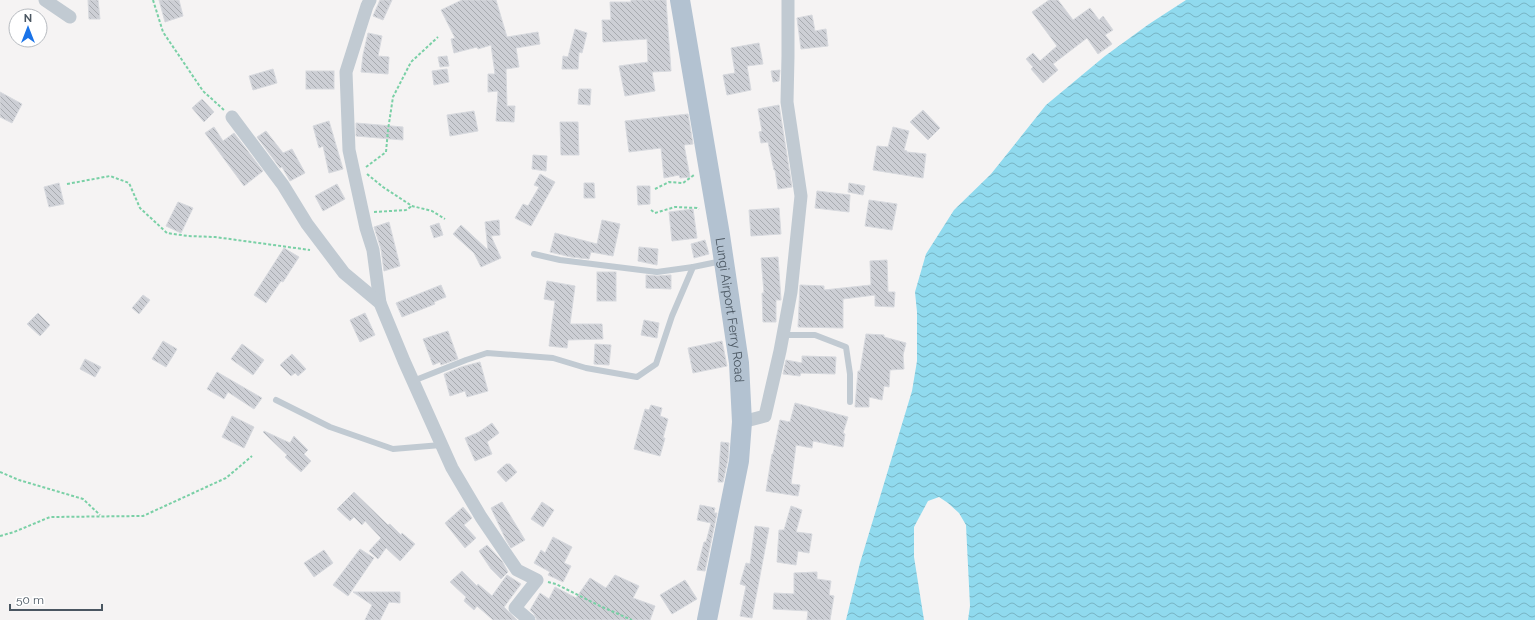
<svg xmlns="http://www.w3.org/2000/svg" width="1535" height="620" font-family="Raleway,sans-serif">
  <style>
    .water { fill: url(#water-waves) }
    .building { fill: url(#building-back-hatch); stroke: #d7d9de }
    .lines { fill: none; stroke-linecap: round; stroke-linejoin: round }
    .path { stroke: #7ad0a6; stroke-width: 2; stroke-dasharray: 3 2; stroke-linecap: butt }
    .lane { stroke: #c1cad2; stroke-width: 6 }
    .street { stroke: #c1cad2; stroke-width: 13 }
    .primary { stroke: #b3c2d1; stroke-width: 20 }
    .labels { text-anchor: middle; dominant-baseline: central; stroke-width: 3.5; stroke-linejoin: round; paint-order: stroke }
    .street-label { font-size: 13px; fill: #4a5661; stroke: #fff }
  </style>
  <defs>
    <pattern id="water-waves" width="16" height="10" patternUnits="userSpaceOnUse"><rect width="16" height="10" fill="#90daee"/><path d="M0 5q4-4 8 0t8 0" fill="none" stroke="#78b4c4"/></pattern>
    <pattern id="building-back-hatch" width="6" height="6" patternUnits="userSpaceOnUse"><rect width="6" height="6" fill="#cdcfd5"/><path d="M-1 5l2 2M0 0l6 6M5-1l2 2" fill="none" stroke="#a8abb0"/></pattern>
  </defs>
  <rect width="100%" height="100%" fill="#f5f3f3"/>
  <!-- water -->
  <path class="water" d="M 1186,0 L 1535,0 L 1535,620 L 968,620 L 970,606 L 966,525 L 959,513 L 948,503 L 939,497 L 928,501 L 914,527 L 914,557 L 924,620 L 846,620 L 860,563 L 912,391 L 917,361 L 917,312 L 915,292 L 926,254 L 954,210 L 991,174 L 1046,105 L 1105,56 L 1149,24 Z"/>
  <!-- building -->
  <g class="building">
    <path d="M 88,0 L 98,0 L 100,19 L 89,19 Z"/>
    <path d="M 159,0 L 179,0 L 183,16 L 165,22 Z"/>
    <path d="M 380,0 L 392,0 L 383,20 L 373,16 Z"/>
    <path d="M 462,0 L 496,0 L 507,37 L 538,32 L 540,44 L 516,48 L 519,67 L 506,69 L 507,106 L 515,106 L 514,122 L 496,121 L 498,91 L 488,92 L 488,74 L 495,74 L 491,45 L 478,49 L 477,47 L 454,53 L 451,39 L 455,38 L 441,10 Z"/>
    <path d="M 631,0 L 666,0 L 671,71 L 652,72 L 655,91 L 625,96 L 619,66 L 648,62 L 647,39 L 603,42 L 602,20 L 611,20 L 610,2 L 631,2 Z"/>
    <path d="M 1049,0 L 1058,0 L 1073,20 L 1090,8 L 1099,20 L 1103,16 L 1113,30 L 1105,35 L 1112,44 L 1098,54 L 1087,38 L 1053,64 L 1058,70 L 1043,83 L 1031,69 L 1033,67 L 1026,59 L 1033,53 L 1040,61 L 1057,46 L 1032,12 Z"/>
    <path d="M 812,15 L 815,31 L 826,29 L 828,46 L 801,49 L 797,18 Z"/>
    <path d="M 575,29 L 587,33 L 582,53 L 579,52 L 578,69 L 562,69 L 563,56 L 568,57 Z"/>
    <path d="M 368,33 L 382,36 L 378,56 L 389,57 L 388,74 L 361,72 L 363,55 Z"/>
    <path d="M 759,43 L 763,64 L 747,66 L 751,90 L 727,95 L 723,75 L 735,73 L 731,48 Z"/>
    <path d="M 447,56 L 449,66 L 440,67 L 438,57 Z"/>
    <path d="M 273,69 L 277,83 L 253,90 L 249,76 Z"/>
    <path d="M 447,69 L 449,82 L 434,85 L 432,71 Z"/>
    <path d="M 780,70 L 779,81 L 773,82 L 771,71 Z"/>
    <rect x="306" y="71" width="28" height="18"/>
    <path d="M 579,89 L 591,89 L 590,105 L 578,104 Z"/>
    <path d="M 0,92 L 22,104 L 12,123 L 0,117 Z"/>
    <path d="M 202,99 L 214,112 L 204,122 L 192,108 Z"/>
    <path d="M 779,105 L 792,187 L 778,189 L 775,170 L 774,170 L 768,142 L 761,143 L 759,132 L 762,131 L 758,109 Z"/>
    <path d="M 923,110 L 940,128 L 928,140 L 910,122 Z"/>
    <path d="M 474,111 L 478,131 L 450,136 L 447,115 Z"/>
    <path d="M 688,114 L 693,144 L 684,145 L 690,177 L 680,178 L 679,175 L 664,178 L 661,148 L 629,152 L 625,121 Z"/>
    <path d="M 329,121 L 343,169 L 329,173 L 323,146 L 319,148 L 313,126 Z"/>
    <path d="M 560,122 L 578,122 L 579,155 L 561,155 Z"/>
    <path d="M 356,123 L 403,127 L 403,140 L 356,136 Z"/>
    <path d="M 214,127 L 223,141 L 234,133 L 263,171 L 244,186 L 205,133 Z"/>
    <path d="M 893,127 L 909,131 L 904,150 L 907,151 L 907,152 L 926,154 L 923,178 L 873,170 L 877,146 L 888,147 Z"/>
    <path d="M 266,131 L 283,153 L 292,149 L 305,173 L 290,181 L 282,167 L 280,168 L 257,137 Z"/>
    <path d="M 533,155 L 547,156 L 546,171 L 532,169 Z"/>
    <path d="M 540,174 L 555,182 L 531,226 L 515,218 L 523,204 L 528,206 L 539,187 L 534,185 Z"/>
    <path d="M 59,183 L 64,204 L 49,207 L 44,187 Z"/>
    <path d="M 584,183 L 594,183 L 595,198 L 584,198 Z"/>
    <path d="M 849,183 L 865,186 L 863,195 L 848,192 Z"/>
    <path d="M 337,184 L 345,199 L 323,211 L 315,196 Z"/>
    <path d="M 637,186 L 650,186 L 650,204 L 638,205 Z"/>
    <path d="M 817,191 L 850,195 L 849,212 L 815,208 Z"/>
    <path d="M 869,200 L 897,204 L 892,230 L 865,226 Z"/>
    <path d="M 178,202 L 193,208 L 181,233 L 166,226 Z"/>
    <path d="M 779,208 L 781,234 L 751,236 L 749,210 Z"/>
    <path d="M 693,209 L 697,238 L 672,241 L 669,212 Z"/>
    <path d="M 499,220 L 500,235 L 491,236 L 501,258 L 481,267 L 474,253 L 453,234 L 461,225 L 488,250 L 485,222 Z"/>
    <path d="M 602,220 L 620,224 L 613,256 L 591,252 L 589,259 L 571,257 L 550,252 L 555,233 L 597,244 Z"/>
    <path d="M 389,222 L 400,266 L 384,271 L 381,249 L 374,227 Z"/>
    <path d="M 439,223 L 443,235 L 434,238 L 430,226 Z"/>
    <path d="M 705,240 L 709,254 L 694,258 L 691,244 Z"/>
    <path d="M 639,247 L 658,249 L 657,265 L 638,261 Z"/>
    <path d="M 284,248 L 299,257 L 283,282 L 281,281 L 266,303 L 254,295 Z"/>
    <path d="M 778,257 L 781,300 L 776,300 L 776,322 L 763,322 L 762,293 L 764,293 L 761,258 Z"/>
    <path d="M 887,260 L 888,292 L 895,292 L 894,307 L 875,306 L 875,295 L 843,299 L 843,328 L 798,327 L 800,285 L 824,286 L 824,290 L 871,285 L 870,261 Z"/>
    <rect x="597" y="272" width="19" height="29"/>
    <path d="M 646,275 L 657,276 L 671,275 L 671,289 L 646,288 Z"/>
    <path d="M 547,281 L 575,286 L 570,324 L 602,324 L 603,339 L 568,340 L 567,348 L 549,346 L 555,301 L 544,299 Z"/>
    <path d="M 441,285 L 446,297 L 434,302 L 435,304 L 402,317 L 396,303 Z"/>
    <path d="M 143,295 L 150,300 L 139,314 L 132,308 Z"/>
    <path d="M 38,313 L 50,325 L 40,336 L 27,324 Z"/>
    <path d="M 365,313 L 375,335 L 360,342 L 350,320 Z"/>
    <path d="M 644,320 L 659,323 L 657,338 L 641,335 Z"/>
    <path d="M 448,331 L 458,359 L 441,365 L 440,362 L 433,365 L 423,339 Z"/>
    <path d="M 866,334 L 884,335 L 884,337 L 906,343 L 903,355 L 904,369 L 890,370 L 889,387 L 884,386 L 882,400 L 869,397 L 869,407 L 855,407 L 858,371 L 860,371 Z"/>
    <path d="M 163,341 L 177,349 L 166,367 L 152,359 Z"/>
    <path d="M 722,341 L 727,366 L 693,373 L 688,348 Z"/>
    <path d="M 242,344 L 264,360 L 253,375 L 231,359 Z"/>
    <path d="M 595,344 L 611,345 L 609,365 L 594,364 Z"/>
    <path d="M 292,354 L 306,369 L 298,376 L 295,373 L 291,376 L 280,365 Z"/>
    <path d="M 802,356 L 836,357 L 835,374 L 801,373 L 800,376 L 783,374 L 786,360 L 802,363 Z"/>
    <path d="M 85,359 L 101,367 L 95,377 L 80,369 Z"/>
    <path d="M 480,362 L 488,391 L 467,397 L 465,391 L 450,396 L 444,374 L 461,367 Z"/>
    <path d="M 217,372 L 262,398 L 254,409 L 228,392 L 224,399 L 207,389 Z"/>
    <path d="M 795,403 L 848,417 L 843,433 L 845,434 L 843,447 L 813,441 L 812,448 L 796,445 L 791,484 L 800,485 L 798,496 L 766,491 L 772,454 L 773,454 L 780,420 L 790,422 Z"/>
    <path d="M 651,405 L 662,408 L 660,416 L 668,419 L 663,438 L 665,438 L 660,456 L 634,449 L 645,409 L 649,410 Z"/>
    <path d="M 232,416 L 254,427 L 244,448 L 222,437 Z"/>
    <path d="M 492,423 L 499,433 L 487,442 L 492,454 L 475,461 L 465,438 L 479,432 Z"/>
    <path d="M 264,431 L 290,443 L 294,436 L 308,450 L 304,454 L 311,461 L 301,472 L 285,457 L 287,455 L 263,432 Z"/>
    <path d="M 721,442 L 729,443 L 728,459 L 723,482 L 718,482 Z"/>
    <path d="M 506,464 L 510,464 L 517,472 L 506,482 L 497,472 Z"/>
    <path d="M 354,492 L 388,525 L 390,524 L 401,535 L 402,533 L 415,544 L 400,561 L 386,548 L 378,559 L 369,551 L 381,538 L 365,521 L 362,525 L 354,517 L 350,521 L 337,509 Z"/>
    <path d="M 502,502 L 525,540 L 511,548 L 506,540 L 491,508 Z"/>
    <path d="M 542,502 L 554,510 L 543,527 L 531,519 Z"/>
    <path d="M 700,505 L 715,508 L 714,513 L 717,513 L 705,571 L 697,570 L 704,542 L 706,542 L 711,523 L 697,520 Z"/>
    <path d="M 791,506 L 802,510 L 796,532 L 812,534 L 809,553 L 798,551 L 796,565 L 777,562 L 779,530 L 784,530 Z"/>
    <path d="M 463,507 L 472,518 L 464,525 L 476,538 L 465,548 L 445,523 Z"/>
    <path d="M 755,526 L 769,528 L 752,618 L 740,616 L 746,586 L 740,584 L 746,563 L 750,564 Z"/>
    <path d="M 553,537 L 572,547 L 564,563 L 571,566 L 563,582 L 548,575 L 550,572 L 534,563 L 541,550 L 545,553 Z"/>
    <path d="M 487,545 L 502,561 L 508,572 L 501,579 L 491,569 L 479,551 Z"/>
    <path d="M 360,549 L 374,558 L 348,596 L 333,585 Z"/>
    <path d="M 324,550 L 333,563 L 314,577 L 304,563 Z"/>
    <path d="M 462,571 L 477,586 L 478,584 L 492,596 L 507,575 L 521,584 L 504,607 L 517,620 L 493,620 L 477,606 L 474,610 L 464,601 L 466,597 L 450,582 Z"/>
    <path d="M 817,572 L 817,579 L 831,581 L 829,595 L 834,596 L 830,620 L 807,620 L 808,611 L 773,609 L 774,593 L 794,594 L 794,573 Z"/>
    <path d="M 615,575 L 639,586 L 633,598 L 655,606 L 650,620 L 537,620 L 534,614 L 530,610 L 540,593 L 549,599 L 555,587 L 576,598 L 590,578 L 606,588 Z"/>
    <path d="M 685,580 L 697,599 L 672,614 L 660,595 Z"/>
    <path d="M 353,592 L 400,592 L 400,603 L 389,602 L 380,620 L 365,620 L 372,605 Z"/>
  </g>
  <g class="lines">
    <!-- path -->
    <g class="path">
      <path d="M 153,0 L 163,32 L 203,91 L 224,110"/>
      <path d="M 366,167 L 386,152 L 388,130 L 393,97 L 411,62 L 438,37"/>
      <path d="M 367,174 L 383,187 L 412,206 L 432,211 L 445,219"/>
      <path d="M 67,184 L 110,176 L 129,183 L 140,208 L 167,233 L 188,236 L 215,237 L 310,250"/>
      <path d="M 655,189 L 669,182 L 683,183 L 694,175"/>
      <path d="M 651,210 L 655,213 L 675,207 L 697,208 L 699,209"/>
      <path d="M 374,212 L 406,210 L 412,206"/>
      <path d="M 0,472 L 19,480 L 83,499 L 100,515"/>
      <path d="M 0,536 L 14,532 L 50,517 L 143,516 L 226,478 L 252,456"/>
      <path d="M 548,582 L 556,584 L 600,606 L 632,620"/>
    </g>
    <!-- lane -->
    <g class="lane">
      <path d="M 534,254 L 560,260 L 657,272 L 693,267"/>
      <path d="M 783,335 L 815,335 L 846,347 L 850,374 L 850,402"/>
      <path d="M 413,381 L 466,360 L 487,353 L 553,358 L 586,368 L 637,377 L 656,364 L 672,316 L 693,267 L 722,261"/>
      <path d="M 276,400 L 330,427 L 393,449 L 441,445"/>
    </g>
    <!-- street -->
    <g class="street">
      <path d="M 45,0 L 70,17"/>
      <path d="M 370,0 L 367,6 L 346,72 L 349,150 L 366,228 L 373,250 L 380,303"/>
      <path d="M 232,117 L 283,185 L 307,224 L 344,273 L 380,303 L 404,361 L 452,468 L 481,517 L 517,570 L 537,580 L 515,608 L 529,620"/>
      <path d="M 742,422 L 765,416 L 780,351 L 791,292 L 801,196 L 787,102 L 788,56 L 788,0"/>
    </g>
    <!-- primary -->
    <path class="primary" id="s1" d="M 680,0 L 720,235 L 739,363 L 742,422 L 739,461 L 707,620"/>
  </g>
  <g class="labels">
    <!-- street labels -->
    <g class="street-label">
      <text stroke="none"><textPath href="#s1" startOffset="314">Lungi Airport Ferry Road</textPath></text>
    </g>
  </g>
  <!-- north arrow -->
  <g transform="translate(28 28)"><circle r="19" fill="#ffffff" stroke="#b7bbc0"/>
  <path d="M0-3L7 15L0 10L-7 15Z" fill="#1a73e8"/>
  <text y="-6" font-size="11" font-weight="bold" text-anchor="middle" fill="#4a5661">N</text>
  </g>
  <!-- scale -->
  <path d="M10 604v6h92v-6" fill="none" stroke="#4a5661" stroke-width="2"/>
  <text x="16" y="604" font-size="12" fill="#4a5661" stroke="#ffffff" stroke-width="3" paint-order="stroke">50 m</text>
</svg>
